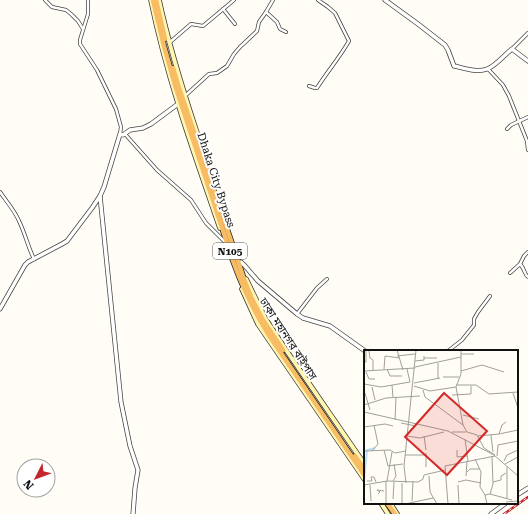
<svg xmlns="http://www.w3.org/2000/svg" width="528" height="514" font-family="'Roboto Serif','Noto Sans Bengali',serif">
  <style>
    .lines { fill: none; stroke-linecap: round; stroke-linejoin: round }
    .minor-casing { stroke: #444; stroke-width: 4 }
    .tertiary-casing { stroke: #444; stroke-width: 5 }
    .secondary-casing { stroke: #333; stroke-width: 5.5 }
    .trunk-casing { stroke: #222; stroke-width: 6 }
    .minor { stroke: #fff; stroke-width: 2.5 }
    .tertiary { stroke: #fff; stroke-width: 3.5 }
    .secondary { stroke: #fff6b0; stroke-width: 4 }
    .trunk { stroke: #f7bc64; stroke-width: 4.5 }
    .rail-casing { stroke: #c4262e; stroke-width: 2.5 }
    .rail { stroke: #fff; stroke-width: 1; stroke-dasharray: 3; stroke-linecap: butt }
    .labels { text-anchor: middle; dominant-baseline: central; stroke-width: 4; stroke-linejoin: round; paint-order: stroke }
    .shield { fill: #fff; stroke: #585858; stroke-width: 1 }
    .shield-label { font-size: 10px; font-weight: bold; fill: #111 }
    .street-label { font-size: 11px; fill: #111; stroke: #fff }
    .inset-river { fill: none; stroke: #b9e0f7; stroke-width: 2 }
    .inset-road { fill: none; stroke: #a09f9a; stroke-width: 1 }
    .view { fill: #d62828; fill-opacity: 0.15; stroke: #d62828; stroke-width: 2 }
    .inset-edge { fill: none; stroke: #111; stroke-width: 2 }
  </style>
  <rect width="100%" height="100%" fill="#fffdf5"/>
  <g class="lines">
    <!-- minor casing -->
    <g class="minor-casing">
      <g id="minor">
        <path d="M 45,0 L 52,7 L 66,10 L 71,14 L 78,21 L 83,29"/>
        <path d="M 88,0 L 88,14 L 80,40 L 80,44 L 97,70 L 116,109 L 121,127 L 120,134"/>
        <path d="M 223,9 L 235,24"/>
        <path d="M 266,12 L 277,22 L 280,29 L 286,32"/>
        <path d="M 169,43 L 191,24 L 203,26 L 234,0"/>
        <path d="M 512,49 L 528,33"/>
        <path d="M 488,69 L 503,85 L 509,96 L 527,141 L 528,150"/>
        <path d="M 309,86 L 315,88 L 317,88 C 327,72 340,57 349,41 L 335,13 L 328,7 L 318,0"/>
        <path d="M 185,97 L 186,95 L 209,74 L 217,73 L 227,66 L 234,54 L 240,47 L 257,31 L 259,22 L 266,12 L 273,0"/>
        <path d="M 507,129 L 511,125 L 528,117"/>
        <path d="M 125,134 L 157,170 L 191,200 L 206,223 L 225,242"/>
        <path d="M 0,192 C 7,202 15,211 19,221 C 25,233 28,247 34,259"/>
        <path d="M 520,264 C 525,269 524,274 528,277"/>
        <path d="M 510,273 L 520,264 L 524,256 L 528,252"/>
        <path d="M 297,314 L 317,288 L 327,279"/>
        <path d="M 448,351 L 462,340 L 474,325 L 474,319 L 478,312 L 490,296"/>
      </g>
    </g>
    <!-- tertiary casing -->
    <g class="tertiary-casing">
      <g id="tertiary">
        <path d="M 385,0 L 418,24 L 445,45 L 448,50 L 454,66 C 464,68 477,73 487,69 C 496,66 504,55 512,49 L 528,61"/>
        <path d="M 100,196 L 121,402 L 130,446 L 138,470 L 135,488 L 133,514"/>
        <path d="M 241,262 L 245,266 L 258,281 L 297,314 L 303,318 L 330,326 L 365,351"/>
        <path d="M 0,309 L 25,265 L 28,262 L 62,244 L 67,241 L 92,208 L 100,196 L 104,187 L 120,134 L 123,135 L 130,130 L 143,128 L 151,124 L 178,104"/>
        <path d="M 517,495 L 528,488"/>
        <path d="M 491,514 L 506,503"/>
      </g>
    </g>
    <!-- secondary casing -->
    <g class="secondary-casing">
      <g id="secondary">
        <path d="M 151,0 C 167,78 194,153 220,228"/>
        <path d="M 159,0 C 169,46 183,91 198,136"/>
        <path d="M 246,279 L 265,318 L 284,347 L 365,465"/>
        <path d="M 242,289 L 258,324 L 365,480"/>
        <path d="M 381,503 L 388,514"/>
        <path d="M 390,503 L 397,514"/>
      </g>
    </g>
    <!-- trunk casing -->
    <g class="trunk-casing">
      <g id="trunk">
        <path d="M 153,0 L 164,46 L 175,85 L 232,258 C 242,286 254,312 270,337 L 365,476"/>
        <path d="M 156,0 L 165,39"/>
        <path d="M 173,68 L 178,85 L 244,279 L 251,297 L 263,320 L 283,350"/>
        <path d="M 355,456 L 365,470"/>
        <path d="M 387,503 L 395,514"/>
      </g>
    </g>
    <!-- minor -->
    <use href="#minor" class="minor"/>
    <!-- tertiary -->
    <use href="#tertiary" class="tertiary"/>
    <!-- secondary -->
    <use href="#secondary" class="secondary"/>
    <!-- trunk -->
    <use href="#trunk" class="trunk"/>
    <!-- rail casing -->
    <g class="rail-casing">
      <path id="rail" d="M 504,514 L 528,497"/>
    </g>
    <!-- rail -->
    <use href="#rail" class="rail"/>
  </g>
  <g class="labels">
    <!-- shield labels -->
    <rect class="shield" x="213" y="243" width="34" height="16" rx="3"/>
    <g class="shield-label">
      <text x="230" y="251">N105</text>
    </g>
    <!-- street labels -->
    <g class="street-label">
      <text transform="translate(216 180) rotate(72)">Dhaka City Bypass</text>
      <text transform="translate(288 339) rotate(57)">ঢাকা মহানগর বাইপাস</text>
    </g>
  </g>
  <!-- overview -->
  <g transform="translate(364 350)">
    <rect width="154" height="154" fill="#fffdf5"/>
    <path class="inset-river" d="M 0,131 L 3,100 L 11,98"/>
    <path class="inset-road" d="M 33,0 L 39,20M 97,0 L 97,24 L 92,37 L 99,75 L 103,82 L 113,85 L 120,98 L 131,105M 5,1 L 6,8 L 9,10 L 9,20M 97,4 L 110,4M 33,6 L 51,4M 60,8 L 73,8M 51,11 L 60,10 L 60,6M 0,12 L 2,12 L 2,1M 51,17 L 97,7M 20,19 L 21,6 L 36,8M 23,19 L 26,26 L 38,26M 43,19 L 46,32M 0,21 L 51,18M 97,21 L 118,15 L 140,22M 2,22 L 5,29 L 11,29M 79,27 L 95,27M 74,29 L 74,13M 50,33 L 76,28M 0,34 L 17,37 L 46,32M 28,35 L 29,47M 92,35 L 112,35 L 125,44 L 154,42M 50,36 L 66,41 L 92,37M 8,37 L 11,50M 59,40 L 61,47 L 99,75M 1,43 L 6,60M 149,43 L 154,58M 88,45 L 107,44 L 107,36M 0,55 L 22,48 L 56,46M 0,62 L 84,81 L 130,105 L 154,126M 99,65 L 115,69M 31,70 L 32,47M 142,72 L 138,75 L 135,84 L 154,80M 37,73 L 52,76M 0,77 L 21,74 L 29,76M 88,82 L 102,82M 127,85 L 129,102M 43,86 L 56,88 L 80,82M 60,86 L 62,100M 114,86 L 135,84M 101,89 L 104,111M 20,100 L 24,116 L 39,114M 93,100 L 93,107 L 103,106M 0,101 L 26,100 L 31,103 L 42,101M 8,101 L 14,94 L 10,75M 41,105 L 62,105M 133,106 L 134,95 L 154,91M 111,109 L 117,122 L 116,137 L 121,145M 140,111 L 143,105 L 154,100M 141,114 L 154,107M 62,117 L 62,103M 103,122 L 106,119 L 115,119M 65,126 L 66,142 L 73,154M 102,126 L 103,111M 3,131 L 8,131 L 7,127 L 10,127 L 12,132M 22,131 L 22,154M 23,131 L 28,102M 29,131 L 32,126 L 30,114M 94,132 L 102,130 L 117,133M 129,132 L 137,130 L 137,126 L 142,123M 42,133 L 40,116 L 52,0M 0,135 L 23,131 L 54,132 L 59,129 L 60,125 L 81,120M 6,135 L 7,151M 94,135 L 95,154M 14,144 L 16,142 L 13,140 L 20,141M 126,144 L 148,150M 143,148 L 143,117M 29,149 L 30,132M 48,151 L 49,131M 142,152 L 154,151M 38,154 L 38,133M 41,154 L 69,148M 84,154 L 81,116 L 131,106M 123,154 L 121,145 L 126,144 L 129,134 L 128,107"/>
    <path class="view" d="M 80,43 L 123,81 L 83,125 L 41,87 Z"/>
    <rect width="154" height="154" class="inset-edge"/>
  </g>
  <!-- north arrow -->
  <g transform="translate(36 478) rotate(228)"><circle r="19" fill="#ffffff" stroke="#a0a0a0"/>
  <path d="M0-3L7 15L0 10L-7 15Z" fill="#c4262e"/>
  <text y="-6" font-size="11" font-weight="bold" text-anchor="middle" fill="#111111">N</text>
  </g>
</svg>
